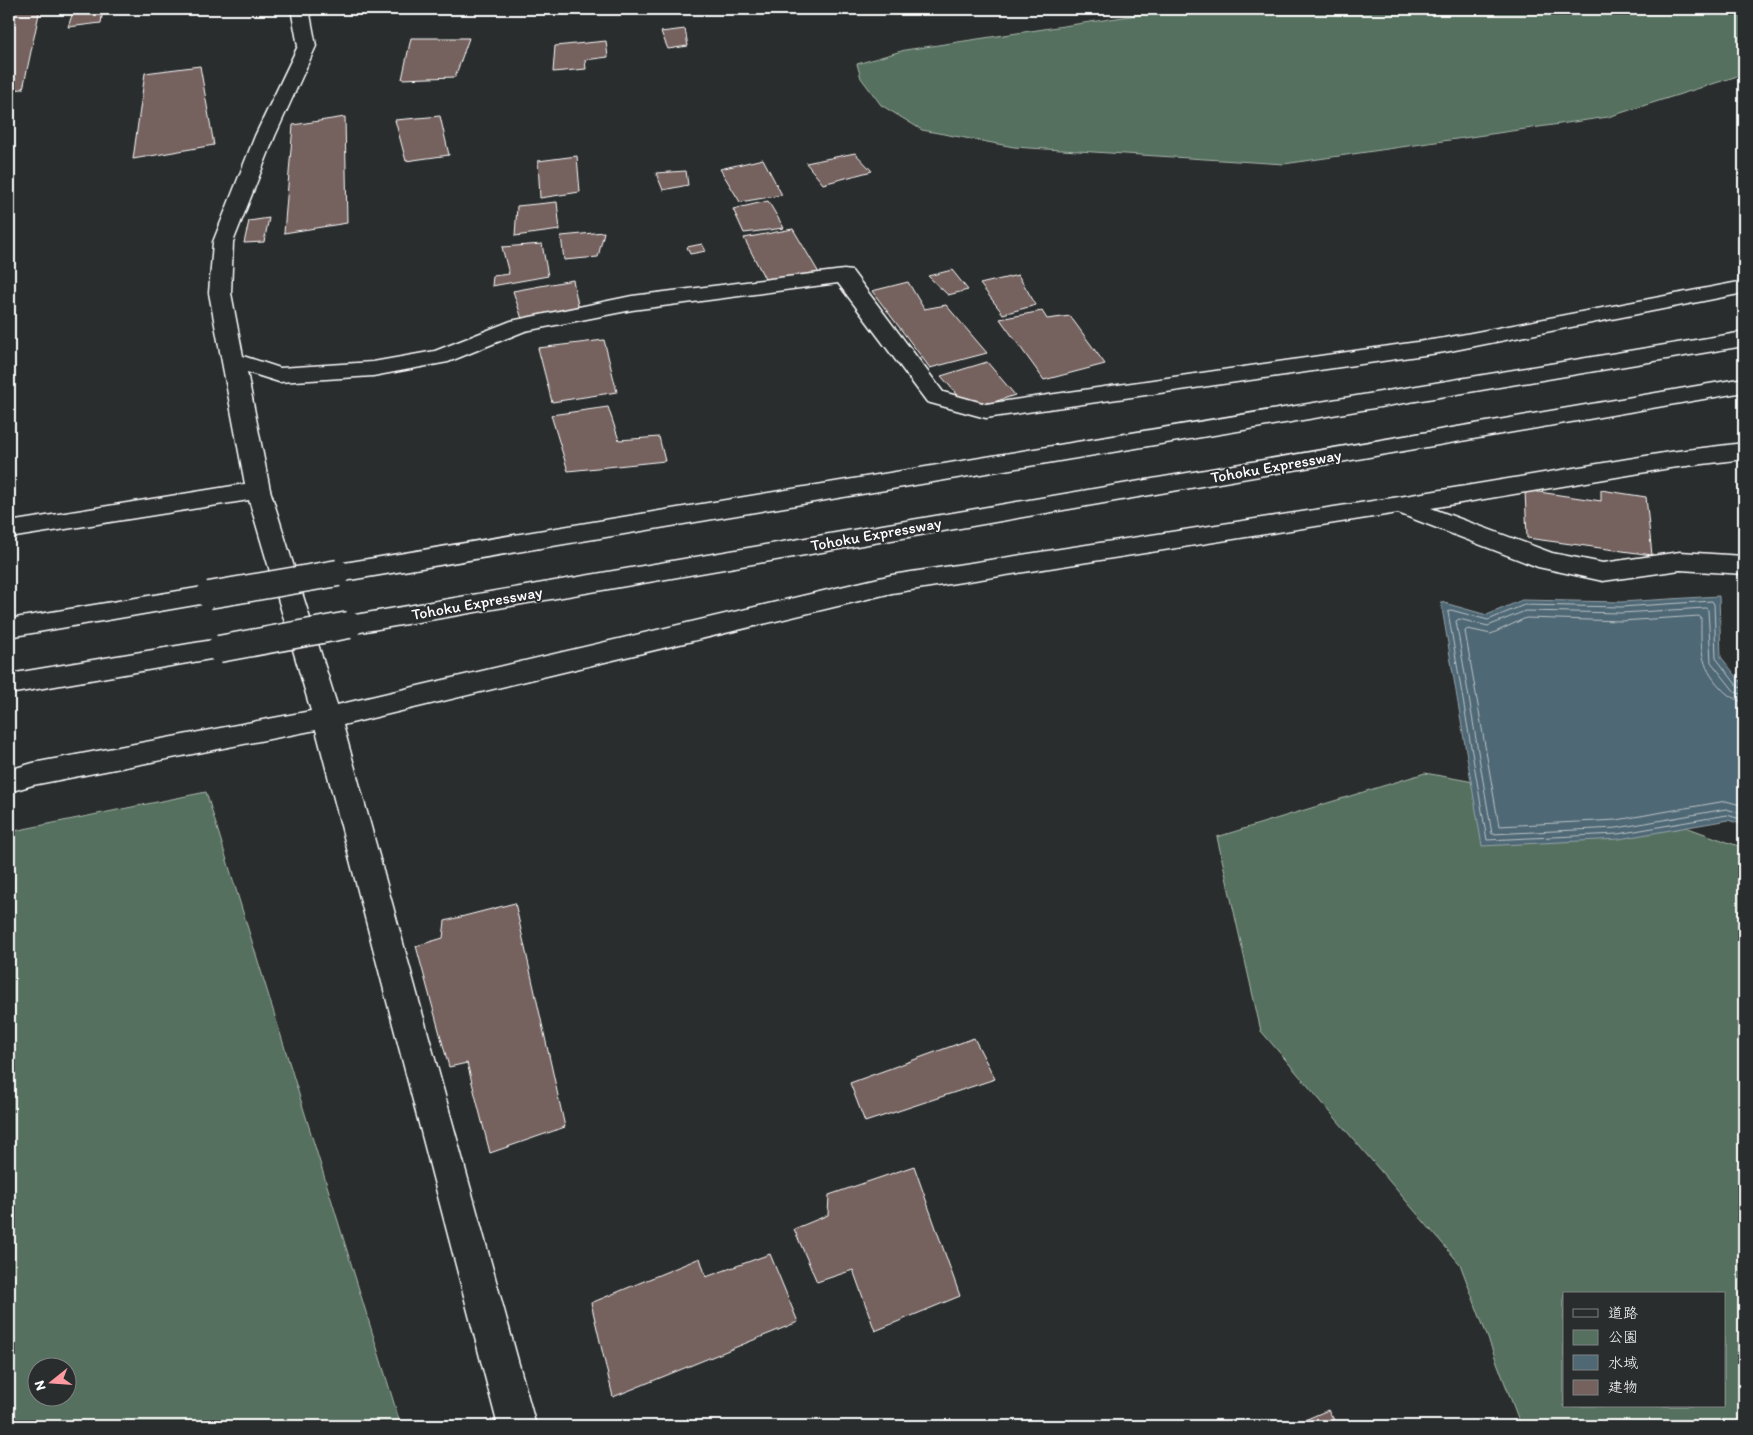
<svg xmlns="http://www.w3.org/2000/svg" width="1753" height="1435" font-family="Itim,'Klee One',sans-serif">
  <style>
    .green { fill: #55705e; stroke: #aab8ae; fill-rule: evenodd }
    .water { fill: #4f6874; stroke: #95a4ac }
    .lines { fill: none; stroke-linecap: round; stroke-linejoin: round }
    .shore { stroke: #b9c3c7; stroke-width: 1 }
    .building { fill: #75625e; stroke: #fff }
    .minor-casing { stroke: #fff; stroke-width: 3 }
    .motorway-casing { stroke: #fff; stroke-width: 3 }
    .minor { fill: #2a2d2e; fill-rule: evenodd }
    .motorway { fill: #2a2d2e; fill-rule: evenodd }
    .motorway-bridge-casing { stroke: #fff; stroke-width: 29; stroke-linecap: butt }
    .motorway-bridge { stroke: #2a2d2e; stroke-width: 26 }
    .labels { text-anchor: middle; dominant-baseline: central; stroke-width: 4; stroke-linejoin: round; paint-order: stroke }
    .street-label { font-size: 16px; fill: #fff; stroke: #2a2d2e }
  </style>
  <rect width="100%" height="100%" fill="#2a2d2e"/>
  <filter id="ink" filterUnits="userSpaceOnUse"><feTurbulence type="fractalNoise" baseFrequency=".02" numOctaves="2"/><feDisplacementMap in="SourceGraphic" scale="10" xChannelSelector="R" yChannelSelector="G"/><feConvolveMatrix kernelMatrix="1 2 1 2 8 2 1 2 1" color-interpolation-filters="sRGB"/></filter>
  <g filter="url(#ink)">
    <!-- green -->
    <g class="green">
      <path d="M 1176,9 L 1744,9 L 1744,74 L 1608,117 L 1284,164 L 1014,147 L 922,130 L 881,105 L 861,78 L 857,64 L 905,50 Z"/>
      <path d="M 1425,773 L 1652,815 L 1744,848 L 1744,1426 L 1521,1426 L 1460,1264 L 1261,1031 L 1217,837 ZM 1564,1294 L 1724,1294 L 1724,1406 L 1564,1406 Z"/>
      <path d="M 206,792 L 401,1426 L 9,1426 L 9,832 ZM 38,1368 L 68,1368 L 68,1398 L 38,1398 Z"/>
    </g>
    <!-- water -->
    <path class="water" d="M 1719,596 L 1721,657 L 1744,686 L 1744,825 L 1728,820 L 1619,839 L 1482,846 L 1441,602 L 1487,615 L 1522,600 L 1621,602 Z"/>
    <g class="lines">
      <!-- shore -->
      <g class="shore">
        <path d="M 1744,688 L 1738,687 L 1716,658 L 1714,604 L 1712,601 L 1621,607 L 1524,605 L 1488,620 L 1451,610 L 1448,612 L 1487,840 L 1618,834 L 1727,815 L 1744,820"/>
        <path d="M 1744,695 L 1735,692 L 1711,662 L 1708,610 L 1706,608 L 1621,613 L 1525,611 L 1488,626 L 1459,619 L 1456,621 L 1492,834 L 1617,828 L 1726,809 L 1744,814"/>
        <path d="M 1744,702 C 1735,700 1727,695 1721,688 C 1699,665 1701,647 1701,618 L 1699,616 L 1621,621 L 1526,618 L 1491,634 L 1468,629 L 1465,631 L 1499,826 L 1617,820 L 1726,801 L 1744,806"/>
      </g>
    </g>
    <!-- building -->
    <g class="building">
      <path d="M 9,9 L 40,9 L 23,89 L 9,90 Z"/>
      <path d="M 60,9 L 103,9 L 101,23 L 68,27 L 73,12 L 59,13 Z"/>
      <path d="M 685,29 L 688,46 L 668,49 L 661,32 Z"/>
      <path d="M 411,38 L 469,38 L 455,77 L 402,79 Z"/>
      <path d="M 606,41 L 608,57 L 585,60 L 586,69 L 553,72 L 555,46 Z"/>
      <path d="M 200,66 L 214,145 L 133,159 L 145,73 Z"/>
      <path d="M 440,116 L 449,155 L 406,161 L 395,120 Z"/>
      <path d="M 345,117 L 347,223 L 284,233 L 293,125 Z"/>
      <path d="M 855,153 L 872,171 L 823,184 L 806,163 Z"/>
      <path d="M 577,156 L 580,192 L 540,198 L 538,161 Z"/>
      <path d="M 763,159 L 782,195 L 740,202 L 720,169 Z"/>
      <path d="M 686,171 L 688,185 L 663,190 L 656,173 Z"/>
      <path d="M 768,201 L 784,228 L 744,233 L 733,209 Z"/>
      <path d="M 557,202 L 560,230 L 515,236 L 517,206 Z"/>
      <path d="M 269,218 L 264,242 L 244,243 L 249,221 Z"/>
      <path d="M 793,229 L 819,273 L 766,281 L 744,238 Z"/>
      <path d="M 604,232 L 598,257 L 564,260 L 561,236 Z"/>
      <path d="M 542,244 L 548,276 L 492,286 L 493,276 L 509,274 L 502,247 Z"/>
      <path d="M 702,244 L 706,251 L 690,254 L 687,247 Z"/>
      <path d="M 952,270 L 968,290 L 948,295 L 928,276 Z"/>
      <path d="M 1018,275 L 1036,305 L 1003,314 L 980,284 Z"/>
      <path d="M 573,280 L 579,310 L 522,319 L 513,291 Z"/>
      <path d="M 908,282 L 924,309 L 946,305 L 987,353 L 930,368 L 872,291 Z"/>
      <path d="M 1042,311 L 1047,319 L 1070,316 L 1105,364 L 1044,380 L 1000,319 Z"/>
      <path d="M 604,340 L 617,392 L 552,402 L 538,348 Z"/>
      <path d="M 987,362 L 1015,395 L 991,403 L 962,400 L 941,376 Z"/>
      <path d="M 608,407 L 619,440 L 659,437 L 665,461 L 568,471 L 551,415 Z"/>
      <path d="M 1525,490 L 1601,501 L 1601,490 L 1646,497 L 1652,555 L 1527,538 Z"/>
      <path d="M 515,903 L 565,1127 L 490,1153 L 467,1063 L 449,1067 L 416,946 L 443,938 L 445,921 Z"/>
      <path d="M 974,1038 L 995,1079 L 865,1122 L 850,1083 Z"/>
      <path d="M 914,1166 L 960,1296 L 875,1331 L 853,1270 L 817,1282 L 794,1229 L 828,1215 L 829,1195 Z"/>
      <path d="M 770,1254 L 798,1322 L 613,1397 L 591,1303 L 700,1258 L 706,1277 Z"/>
      <path d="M 1328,1410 L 1338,1426 L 1291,1426 Z"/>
    </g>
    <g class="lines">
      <!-- minor casing -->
      <g class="minor-casing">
        <path id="minor" d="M 291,9 L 309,9 L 316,46 L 275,136 L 233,242 L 231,293 L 243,356 L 280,368 L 373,362 L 435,351 L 511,321 L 632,296 L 844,270 L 852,271 L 943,392 L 986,404 L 1445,338 L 1744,281 L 1744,293 L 1445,352 L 986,418 L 927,402 L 838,283 L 632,310 L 525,331 L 448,362 L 373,376 L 279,382 L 247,372 L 270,490 L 337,705 L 892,575 L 1399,497 L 1670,452 L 1744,443 L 1744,459 L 1670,468 L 1431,508 L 1552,553 L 1603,563 L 1680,552 L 1744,556 L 1744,574 L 1680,570 L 1603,581 L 1538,567 L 1398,513 L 892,593 L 343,725 L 536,1426 L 498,1426 L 316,730 L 33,785 L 9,792 L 9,770 L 33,763 L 311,711 L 249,500 L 9,538 L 9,522 L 245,484 L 209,293 L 213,242 L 255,136 L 298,46 Z"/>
      </g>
      <!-- motorway casing -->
      <g class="motorway-casing">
        <g id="motorway">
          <path d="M 1744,332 L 1744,346 L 338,582 L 329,579 L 325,573 L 329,567 L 338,564 Z"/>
          <path d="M 1744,378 L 1744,392 L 349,634 L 340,632 L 336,625 L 340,618 L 349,616 Z"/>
          <path d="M 209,586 L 218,589 L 222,595 L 218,601 L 9,637 L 9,619 Z"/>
          <path d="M 219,639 L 228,642 L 232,649 L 228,656 L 9,694 L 9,674 Z"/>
        </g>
      </g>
      <!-- minor -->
      <use href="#minor" class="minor"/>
      <!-- motorway -->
      <use href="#motorway" class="motorway"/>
      <!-- motorway-bridge casing -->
      <g class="motorway-bridge-casing">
        <g id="motorway-bridge">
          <path d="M 209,595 L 338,573"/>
          <path d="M 219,649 L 349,625"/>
        </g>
      </g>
      <!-- motorway-bridge -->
      <use href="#motorway-bridge" class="motorway-bridge"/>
    </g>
  </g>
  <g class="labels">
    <!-- street labels -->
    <g class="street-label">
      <text transform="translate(1276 466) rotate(-10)">Tohoku Expressway</text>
      <text transform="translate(876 534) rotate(-10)">Tohoku Expressway</text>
      <text transform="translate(477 603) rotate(-10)">Tohoku Expressway</text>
    </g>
  </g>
  <!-- margin -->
  <rect width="1753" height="1435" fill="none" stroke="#2a2d2e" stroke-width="30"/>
  <rect x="15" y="15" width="1723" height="1405" fill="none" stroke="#fff" stroke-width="2" filter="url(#ink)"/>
  <!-- legend -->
  <rect x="1563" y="1292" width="162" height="115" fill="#2a2d2e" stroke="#7f8182"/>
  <rect x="1573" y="1309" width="25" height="8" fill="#2a2d2e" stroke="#7f8182"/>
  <text x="1608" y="1318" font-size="15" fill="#ffffff">道路</text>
  <rect x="1573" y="1330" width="25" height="15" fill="#55705e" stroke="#7f8182"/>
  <text x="1608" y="1342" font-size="15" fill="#ffffff">公園</text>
  <rect x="1573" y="1355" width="25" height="15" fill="#4f6874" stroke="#7f8182"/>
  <text x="1608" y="1368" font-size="15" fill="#ffffff">水域</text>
  <rect x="1573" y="1380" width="25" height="15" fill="#75625e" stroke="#7f8182"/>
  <text x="1608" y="1392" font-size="15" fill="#ffffff">建物</text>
  <!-- north arrow -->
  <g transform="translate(52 1382) rotate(253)"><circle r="24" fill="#2a2d2e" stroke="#7f8182"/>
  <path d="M0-4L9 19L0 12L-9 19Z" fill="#ff9aa2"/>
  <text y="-8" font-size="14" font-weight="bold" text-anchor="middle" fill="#ffffff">N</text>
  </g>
</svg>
